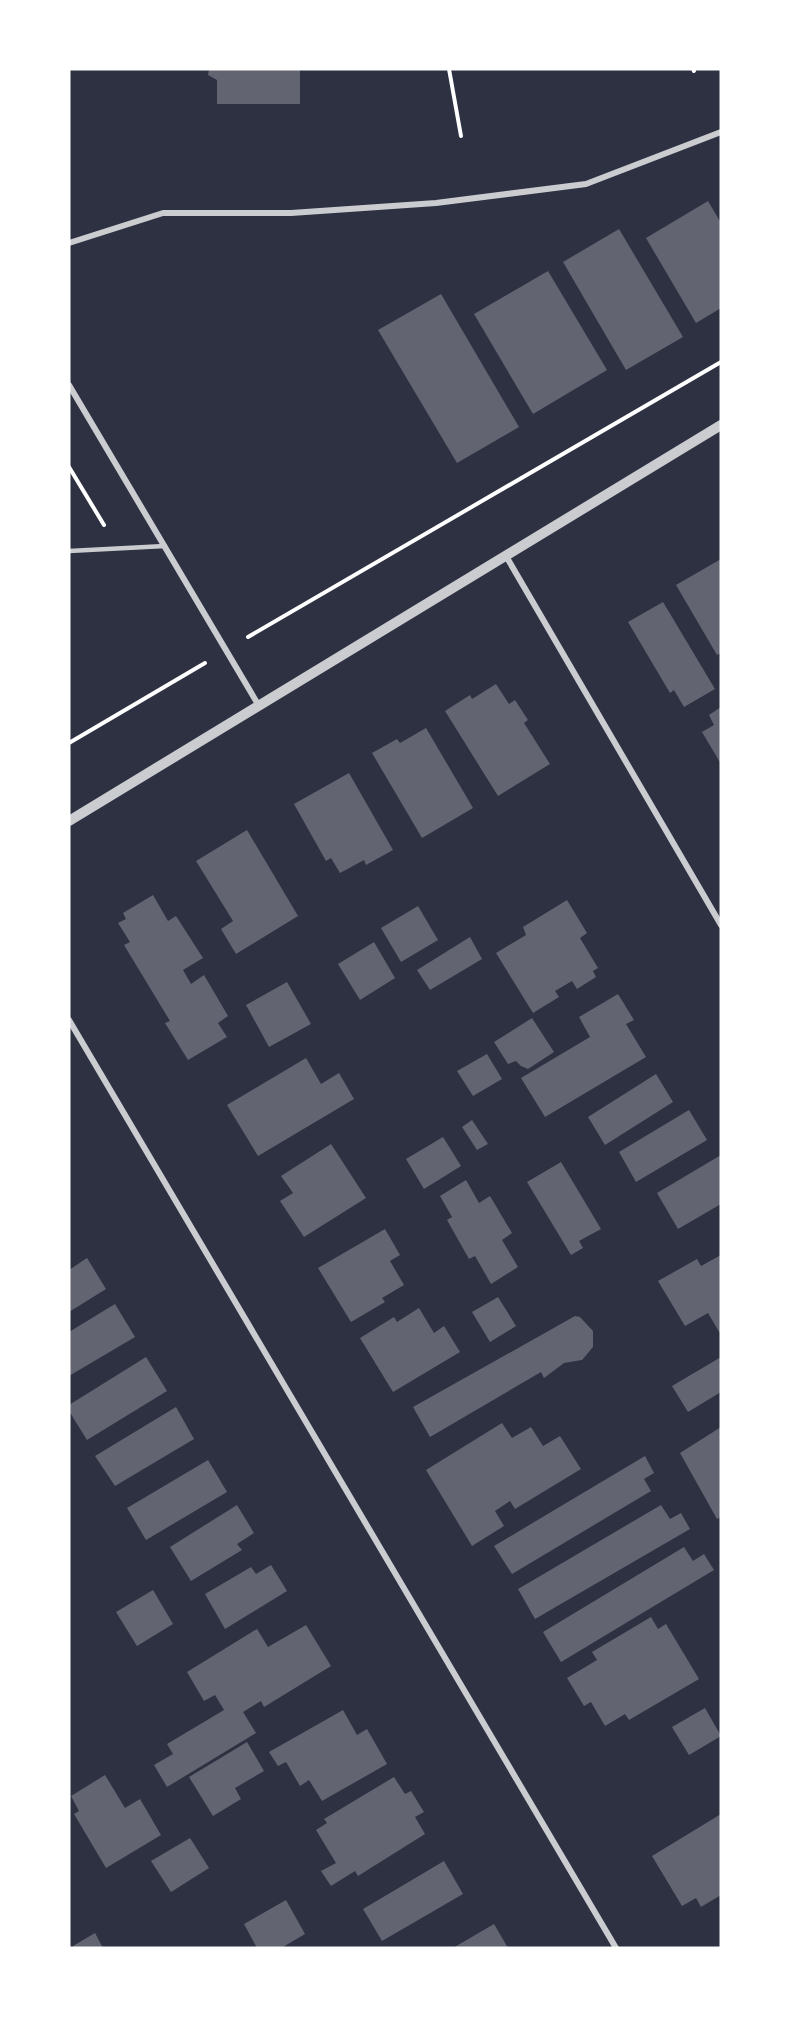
<svg xmlns="http://www.w3.org/2000/svg" width="790" height="2017" font-family="Commissioner,sans-serif">
  <style>
    .building { fill: #626471 }
    .lines { fill: none; stroke-linecap: round; stroke-linejoin: round }
    .path { stroke: #fff; stroke-width: 4 }
    .service { stroke: #caccd0; stroke-width: 4.5 }
    .minor { stroke: #caccd0; stroke-width: 6 }
    .tertiary { stroke: #caccd0; stroke-width: 10 }
  </style>
  <rect width="100%" height="100%" fill="#2d3142"/>
  <!-- building -->
  <g class="building">
    <path d="M 209,69 L 300,69 L 300,104 L 217,104 L 217,80 L 208,75 Z"/>
    <path d="M 708,201 L 721,223 L 721,308 L 696,323 L 646,238 Z"/>
    <path d="M 619,229 L 683,337 L 626,370 L 563,262 Z"/>
    <path d="M 548,271 L 607,370 L 533,414 L 474,314 Z"/>
    <path d="M 441,294 L 519,427 L 457,463 L 378,330 Z"/>
    <path d="M 721,559 L 721,653 L 717,655 L 676,585 Z"/>
    <path d="M 663,602 L 715,689 L 684,707 L 674,690 L 670,693 L 628,622 Z"/>
    <path d="M 496,684 L 509,704 L 515,700 L 528,720 L 524,723 L 550,764 L 498,796 L 445,711 L 470,695 L 472,699 Z"/>
    <path d="M 721,707 L 721,764 L 702,732 L 714,725 L 709,715 Z"/>
    <path d="M 426,728 L 473,808 L 422,838 L 372,753 L 397,739 L 400,743 Z"/>
    <path d="M 349,773 L 393,850 L 366,865 L 364,860 L 340,873 L 331,858 L 326,861 L 294,804 Z"/>
    <path d="M 247,830 L 298,916 L 236,954 L 221,929 L 233,921 L 196,861 Z"/>
    <path d="M 153,895 L 168,921 L 176,916 L 203,958 L 183,970 L 191,984 L 204,975 L 228,1016 L 218,1023 L 227,1037 L 188,1060 L 165,1023 L 170,1021 L 124,945 L 130,942 L 118,923 L 126,919 L 123,913 Z"/>
    <path d="M 567,900 L 587,933 L 580,938 L 598,968 L 593,971 L 596,977 L 577,989 L 572,981 L 555,991 L 559,997 L 533,1013 L 496,953 L 526,935 L 523,927 Z"/>
    <path d="M 418,906 L 438,940 L 401,962 L 381,928 Z"/>
    <path d="M 470,937 L 482,959 L 430,990 L 417,970 Z"/>
    <path d="M 374,942 L 395,978 L 360,1000 L 338,964 Z"/>
    <path d="M 287,982 L 311,1024 L 269,1047 L 246,1005 Z"/>
    <path d="M 618,994 L 634,1020 L 626,1024 L 646,1057 L 545,1117 L 521,1078 L 590,1037 L 579,1017 Z"/>
    <path d="M 532,1018 L 554,1052 L 528,1069 L 521,1066 L 516,1061 L 508,1064 L 494,1042 Z"/>
    <path d="M 487,1054 L 502,1079 L 473,1096 L 457,1071 Z"/>
    <path d="M 306,1058 L 321,1084 L 339,1073 L 354,1099 L 258,1156 L 227,1105 Z"/>
    <path d="M 656,1074 L 673,1102 L 605,1145 L 588,1117 Z"/>
    <path d="M 689,1110 L 707,1140 L 636,1182 L 619,1152 Z"/>
    <path d="M 472,1120 L 488,1144 L 477,1150 L 462,1127 Z"/>
    <path d="M 443,1137 L 461,1166 L 424,1189 L 406,1159 Z"/>
    <path d="M 331,1144 L 366,1198 L 304,1237 L 280,1201 L 293,1193 L 281,1176 Z"/>
    <path d="M 721,1155 L 721,1204 L 678,1229 L 657,1193 Z"/>
    <path d="M 561,1162 L 601,1229 L 579,1241 L 583,1248 L 571,1255 L 527,1182 Z"/>
    <path d="M 466,1180 L 479,1203 L 490,1196 L 512,1233 L 502,1240 L 518,1267 L 491,1284 L 475,1256 L 469,1259 L 447,1220 L 452,1217 L 440,1196 Z"/>
    <path d="M 385,1229 L 400,1255 L 390,1261 L 404,1285 L 382,1298 L 385,1302 L 351,1322 L 318,1268 Z"/>
    <path d="M 721,1255 L 721,1335 L 708,1313 L 685,1326 L 658,1281 L 697,1259 L 701,1266 Z"/>
    <path d="M 87,1258 L 106,1289 L 69,1312 L 69,1270 Z"/>
    <path d="M 498,1297 L 516,1326 L 490,1342 L 472,1312 Z"/>
    <path d="M 115,1304 L 135,1337 L 69,1376 L 69,1332 Z"/>
    <path d="M 419,1308 L 434,1333 L 444,1326 L 460,1352 L 393,1392 L 360,1338 L 394,1317 L 397,1322 Z"/>
    <path d="M 575,1316 L 580,1317 L 593,1331 L 593,1347 L 582,1360 L 564,1363 L 544,1378 L 541,1372 L 430,1437 L 413,1407 Z"/>
    <path d="M 146,1357 L 167,1391 L 87,1440 L 69,1411 L 69,1405 Z"/>
    <path d="M 721,1357 L 721,1392 L 688,1412 L 672,1386 Z"/>
    <path d="M 176,1407 L 194,1439 L 115,1486 L 95,1456 Z"/>
    <path d="M 502,1423 L 512,1438 L 531,1427 L 543,1446 L 560,1436 L 581,1469 L 515,1509 L 510,1501 L 495,1511 L 504,1526 L 472,1546 L 426,1470 Z"/>
    <path d="M 721,1427 L 721,1517 L 717,1519 L 680,1453 Z"/>
    <path d="M 645,1456 L 654,1473 L 644,1479 L 651,1491 L 512,1574 L 494,1546 Z"/>
    <path d="M 208,1460 L 227,1492 L 146,1540 L 127,1508 Z"/>
    <path d="M 237,1505 L 254,1533 L 237,1544 L 242,1550 L 191,1581 L 170,1547 Z"/>
    <path d="M 661,1505 L 670,1519 L 681,1513 L 690,1529 L 535,1619 L 518,1589 Z"/>
    <path d="M 684,1547 L 693,1561 L 704,1554 L 714,1570 L 561,1662 L 543,1632 Z"/>
    <path d="M 271,1565 L 287,1591 L 225,1629 L 205,1594 L 251,1567 L 256,1574 Z"/>
    <path d="M 153,1590 L 173,1624 L 137,1646 L 116,1612 Z"/>
    <path d="M 651,1617 L 658,1629 L 666,1624 L 699,1679 L 629,1720 L 625,1714 L 605,1726 L 591,1702 L 584,1706 L 567,1678 L 597,1660 L 592,1652 Z"/>
    <path d="M 306,1625 L 331,1666 L 264,1707 L 261,1701 L 243,1712 L 256,1733 L 167,1787 L 154,1765 L 173,1754 L 167,1744 L 224,1710 L 215,1695 L 204,1701 L 187,1672 L 257,1629 L 268,1647 Z"/>
    <path d="M 705,1708 L 721,1736 L 689,1755 L 672,1727 Z"/>
    <path d="M 343,1710 L 357,1735 L 367,1729 L 387,1764 L 322,1801 L 309,1780 L 300,1786 L 286,1762 L 278,1766 L 269,1752 Z"/>
    <path d="M 247,1742 L 264,1771 L 235,1788 L 241,1799 L 213,1816 L 189,1777 Z"/>
    <path d="M 105,1775 L 125,1808 L 140,1799 L 161,1835 L 106,1868 L 74,1814 L 79,1811 L 71,1796 Z"/>
    <path d="M 394,1777 L 405,1794 L 411,1791 L 424,1812 L 415,1817 L 425,1834 L 358,1876 L 355,1871 L 331,1886 L 321,1871 L 336,1863 L 316,1830 L 327,1823 L 324,1819 Z"/>
    <path d="M 721,1814 L 721,1895 L 701,1907 L 696,1898 L 682,1906 L 652,1856 Z"/>
    <path d="M 190,1838 L 209,1868 L 171,1892 L 151,1861 Z"/>
    <path d="M 444,1861 L 463,1894 L 382,1941 L 363,1909 Z"/>
    <path d="M 286,1900 L 305,1934 L 283,1947 L 284,1948 L 257,1948 L 244,1924 Z"/>
    <path d="M 494,1924 L 508,1948 L 453,1948 Z"/>
    <path d="M 95,1933 L 103,1948 L 74,1948 L 73,1946 Z"/>
  </g>
  <g class="lines">
    <!-- path -->
    <g class="path">
      <path d="M 449,69 L 461,136"/>
      <path d="M 693,69 L 694,71"/>
      <path d="M 69,467 L 104,525"/>
      <path d="M 248,637 L 721,362"/>
      <path d="M 69,743 L 205,663"/>
    </g>
    <!-- service -->
    <path class="service" d="M 69,551 L 165,546"/>
    <!-- minor -->
    <g class="minor">
      <path d="M 69,243 L 163,213 L 291,213 L 436,203 L 586,184 L 721,132"/>
      <path d="M 69,385 L 259,706"/>
      <path d="M 506,556 L 721,925"/>
      <path d="M 69,1020 L 616,1948"/>
    </g>
    <!-- tertiary -->
    <path class="tertiary" d="M 69,821 L 721,425"/>
  </g>
  <!-- border -->
  <rect width="790" height="2017" fill="none" stroke="#ffffff" stroke-width="141"/>
</svg>
